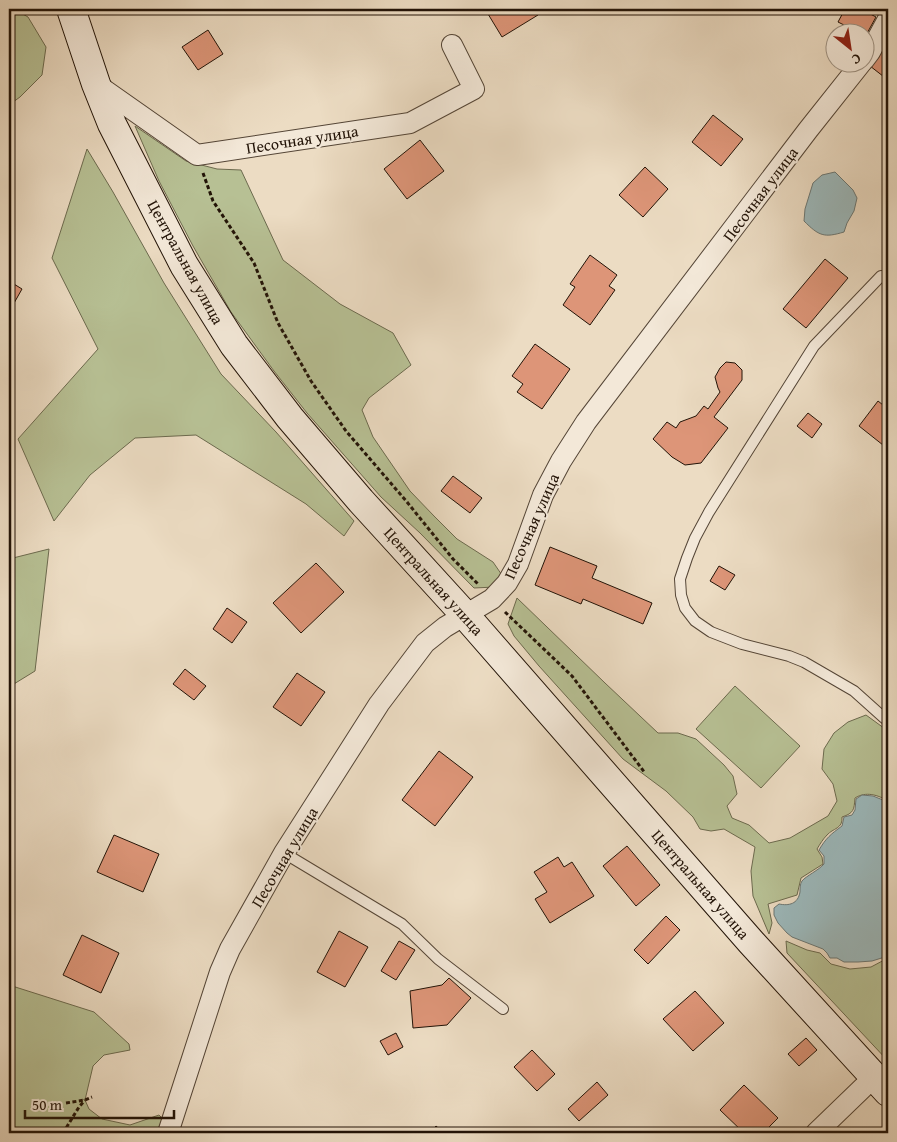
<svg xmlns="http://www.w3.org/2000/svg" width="897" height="1142" font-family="'Gentium Book Plus',serif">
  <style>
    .green { fill: #b7c094; stroke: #6c6a4e }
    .water { fill: #9cb9bc; stroke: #6b7774 }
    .building { fill: #dd9578; stroke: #221307 }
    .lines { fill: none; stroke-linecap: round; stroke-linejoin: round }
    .lane-casing { stroke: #544536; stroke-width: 12 }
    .street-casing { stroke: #544536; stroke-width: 22 }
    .secondary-casing { stroke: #221307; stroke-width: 30 }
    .path { stroke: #221307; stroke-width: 3; stroke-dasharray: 4 2.5; stroke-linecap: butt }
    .lane { stroke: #f3e8d8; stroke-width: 10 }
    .street { stroke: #f3e8d8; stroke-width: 20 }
    .secondary { stroke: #f3e8d8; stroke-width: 28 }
    .labels { text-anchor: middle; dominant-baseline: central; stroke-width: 4; stroke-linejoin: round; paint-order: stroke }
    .street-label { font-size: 16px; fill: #221307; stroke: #f3e8d8 }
  </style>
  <rect width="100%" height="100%" fill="#ecdcc3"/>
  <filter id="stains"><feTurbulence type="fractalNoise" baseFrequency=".004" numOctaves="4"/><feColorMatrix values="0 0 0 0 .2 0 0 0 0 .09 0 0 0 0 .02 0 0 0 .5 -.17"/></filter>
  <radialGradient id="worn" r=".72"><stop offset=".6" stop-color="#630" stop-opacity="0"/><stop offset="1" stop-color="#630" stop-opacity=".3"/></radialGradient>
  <!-- green -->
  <g class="green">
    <path d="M 9,9 L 14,9 L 28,17 L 46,47 L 42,75 L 20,97 L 9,105 Z"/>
    <path d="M 135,126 L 186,161 L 217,169 L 241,170 L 283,260 L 340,304 L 393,333 L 411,365 L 369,398 L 362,410 L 373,437 L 410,491 L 434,516 L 457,539 L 493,562 L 506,581 L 495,587 L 474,588 L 420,533 L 381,497 L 307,413 L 274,371 L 231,312 L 193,246 L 159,181 Z"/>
    <path d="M 87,149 L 113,192 L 164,283 L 221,374 L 276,432 L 354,521 L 344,536 L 306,504 L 196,435 L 135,438 L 90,475 L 54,521 L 18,439 L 98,349 L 52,258 Z"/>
    <path d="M 49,549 L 35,671 L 9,687 L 9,559 Z"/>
    <path d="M 517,598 L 605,683 L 658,733 L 678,733 L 696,739 L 724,765 L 733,776 L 737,794 L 727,806 L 732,818 L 749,825 L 769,843 L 790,838 L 828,816 L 837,801 L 833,784 L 822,769 L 824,749 L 834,733 L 848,722 L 866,715 L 888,731 L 888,801 C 878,795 866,791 855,798 C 854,810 854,813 842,817 C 843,829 833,828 827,835 C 823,839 820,844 817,849 L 822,857 L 823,864 L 801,878 L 797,895 L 768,904 L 772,923 L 769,934 L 753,896 L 751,871 L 755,847 L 724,829 L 711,831 L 700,829 L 693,817 L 666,791 L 623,759 L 539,666 L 514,636 L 508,624 Z"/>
    <path d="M 735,686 L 800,746 L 761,788 L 696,729 Z"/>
    <path d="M 786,941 L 807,950 L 820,953 L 831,964 L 850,969 L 871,967 L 888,958 L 888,1061 L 787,953 Z"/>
    <path d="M 9,985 L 94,1012 L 129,1044 L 130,1050 L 104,1055 L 93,1066 L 85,1100 L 89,1109 L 102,1119 L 130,1125 L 159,1115 L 164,1120 L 160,1133 L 9,1133 Z"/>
  </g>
  <!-- water -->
  <g class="water">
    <path d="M 835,172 L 853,190 L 857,198 L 854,211 L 847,223 L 844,232 C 824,238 819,236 804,221 L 805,209 L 813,183 L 822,175 Z"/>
    <path d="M 862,795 L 873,796 L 888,802 L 888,956 L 872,961 L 858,962 L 844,962 L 837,958 L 830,958 L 827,953 L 823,949 L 792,937 L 787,933 L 778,923 L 774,915 L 774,908 L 779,904 C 789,906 798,904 800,892 C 800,888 800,884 802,881 C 806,876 819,870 824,864 L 824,856 L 819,850 C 826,838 831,834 842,826 L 844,817 L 852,815 L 855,810 L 856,799 Z"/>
  </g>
  <!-- building -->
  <g class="building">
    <path d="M 485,9 L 534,9 L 538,15 L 502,37 Z"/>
    <path d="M 845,9 L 861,9 L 876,17 L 865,37 L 864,32 L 858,32 L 838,22 Z"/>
    <path d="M 208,30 L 223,54 L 198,70 L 182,47 Z"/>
    <path d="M 888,40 L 888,80 L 870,66 Z"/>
    <path d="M 713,115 L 743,139 L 721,166 L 692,142 Z"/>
    <path d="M 420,140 L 444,171 L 407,199 L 384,169 Z"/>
    <path d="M 645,167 L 668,189 L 643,217 L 619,195 Z"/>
    <path d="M 590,255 L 617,275 L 609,286 L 615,290 L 590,325 L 563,305 L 575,287 L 570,284 Z"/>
    <path d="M 825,259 L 848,278 L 806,328 L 783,309 Z"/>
    <path d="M 9,281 L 22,289 L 9,312 Z"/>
    <path d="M 535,344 L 570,369 L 542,409 L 517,392 L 523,384 L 512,376 Z"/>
    <path d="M 726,362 L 735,363 L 742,370 L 742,380 L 714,417 L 728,428 L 701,463 L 685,465 L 672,457 L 653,439 L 667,422 L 676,428 L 680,422 L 696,416 L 704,406 L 708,409 L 720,392 L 718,388 L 715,377 L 720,368 Z"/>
    <path d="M 878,401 L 888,409 L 888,449 L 859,426 Z"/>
    <path d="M 808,413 L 822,424 L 812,438 L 797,426 Z"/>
    <path d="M 453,476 L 482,498 L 470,513 L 441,491 Z"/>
    <path d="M 550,547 L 597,566 L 592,578 L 652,603 L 643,624 L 583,599 L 581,604 L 535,585 Z"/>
    <path d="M 316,563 L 344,592 L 301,633 L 273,603 Z"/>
    <path d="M 719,566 L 735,575 L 725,590 L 710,581 Z"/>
    <path d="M 227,608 L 247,622 L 232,643 L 213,629 Z"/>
    <path d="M 185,669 L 206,686 L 194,700 L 173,684 Z"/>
    <path d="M 297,673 L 325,692 L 301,726 L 273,707 Z"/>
    <path d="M 439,751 L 473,777 L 435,826 L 402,800 Z"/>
    <path d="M 114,835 L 159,854 L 143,892 L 97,872 Z"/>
    <path d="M 627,846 L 660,885 L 636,906 L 603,866 Z"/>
    <path d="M 558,857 L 564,867 L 572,862 L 594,896 L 550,923 L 535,899 L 547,892 L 534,872 Z"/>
    <path d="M 666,916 L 680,930 L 648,964 L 634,950 Z"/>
    <path d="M 339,931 L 368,947 L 345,987 L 317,972 Z"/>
    <path d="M 82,935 L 119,953 L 101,993 L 63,975 Z"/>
    <path d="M 399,941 L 415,950 L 396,980 L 381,971 Z"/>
    <path d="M 449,978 L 471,998 L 447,1025 L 413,1028 L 410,991 L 442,985 Z"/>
    <path d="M 695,991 L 724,1023 L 693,1051 L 663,1019 Z"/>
    <path d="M 396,1033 L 403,1047 L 388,1055 L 380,1041 Z"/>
    <path d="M 806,1038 L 817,1050 L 799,1066 L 788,1054 Z"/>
    <path d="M 532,1050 L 555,1074 L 537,1091 L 514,1067 Z"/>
    <path d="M 597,1082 L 608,1095 L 579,1121 L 568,1109 Z"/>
    <path d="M 744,1085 L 778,1118 L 763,1133 L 744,1133 L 720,1110 Z"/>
    <path d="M 436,1126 L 444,1133 L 430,1133 Z"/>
  </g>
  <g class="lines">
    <!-- lane casing -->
    <g class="lane-casing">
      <g id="lane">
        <path d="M 881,276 L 814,346 L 709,512 L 695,538 L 687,558 L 680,579 L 681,595 L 685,608 L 695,621 L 711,632 L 742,644 L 789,656 L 804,662 L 854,691 L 883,717 L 888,721"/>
        <path d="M 284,853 L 402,924 L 438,959 L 503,1009"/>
      </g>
    </g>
    <!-- street casing -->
    <g class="street-casing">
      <g id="street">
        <path d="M 864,60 L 870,52 L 888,19"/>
        <path d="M 96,84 L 197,155 L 410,123 L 474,89 L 452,45"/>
        <path d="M 168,1133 L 220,972 L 230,949 L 284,853 L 379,704 L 425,643 L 445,627 L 492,599 L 507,583 L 518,564 L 543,495 L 561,461 L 586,422 L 808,130 L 862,62"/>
        <path d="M 816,1133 L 874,1077"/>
      </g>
    </g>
    <!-- secondary casing -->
    <g class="secondary-casing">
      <path id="secondary" d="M 71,9 L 96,84 L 112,124 L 184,265 L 234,345 L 290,418 L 361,501 L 465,615 L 751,942 L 888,1092"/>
    </g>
    <!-- path -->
    <g class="path">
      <path d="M 203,173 L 213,201 L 254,263 L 278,323 L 311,381 L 346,431 L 407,502 L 453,559 L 478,584"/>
      <path d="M 505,612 L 572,676 L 645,773"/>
      <path d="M 66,1103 L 85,1100 L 92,1097"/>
      <path d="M 63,1133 L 79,1107 L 85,1100"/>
    </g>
    <!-- lane -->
    <use href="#lane" class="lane"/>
    <!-- street -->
    <use href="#street" class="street"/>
    <!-- secondary -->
    <use href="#secondary" class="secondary"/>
  </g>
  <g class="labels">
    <!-- street labels -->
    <g class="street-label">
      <text transform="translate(302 139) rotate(-9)">Песочная улица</text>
      <text transform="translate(760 194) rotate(-53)">Песочная улица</text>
      <text transform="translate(186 262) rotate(61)">Центральная улица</text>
      <text transform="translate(531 526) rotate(-66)">Песочная улица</text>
      <text transform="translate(434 581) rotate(48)">Центральная улица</text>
      <text transform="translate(284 857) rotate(-59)">Песочная улица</text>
      <text transform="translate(701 884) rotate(49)">Центральная улица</text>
    </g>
  </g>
  <!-- margin -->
  <rect width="897" height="1142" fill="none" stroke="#ecdcc3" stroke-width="30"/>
  <rect x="10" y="10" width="877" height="1122" fill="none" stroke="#221307" stroke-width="2.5"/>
  <rect x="15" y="15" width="867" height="1112" fill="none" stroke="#221307"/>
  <!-- north arrow -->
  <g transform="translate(850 48) rotate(150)"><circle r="24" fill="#f3e8d8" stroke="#9f9384"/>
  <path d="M0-4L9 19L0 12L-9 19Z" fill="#8f2418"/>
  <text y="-8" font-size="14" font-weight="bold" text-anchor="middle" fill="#221307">С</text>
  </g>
  <!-- scale -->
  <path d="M25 1110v8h149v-8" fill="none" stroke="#221307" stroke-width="2.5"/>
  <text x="32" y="1110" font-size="15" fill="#221307" stroke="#f3e8d8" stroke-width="4" paint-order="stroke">50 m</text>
  <rect width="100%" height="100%" filter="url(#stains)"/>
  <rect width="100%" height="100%" fill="url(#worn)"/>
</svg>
